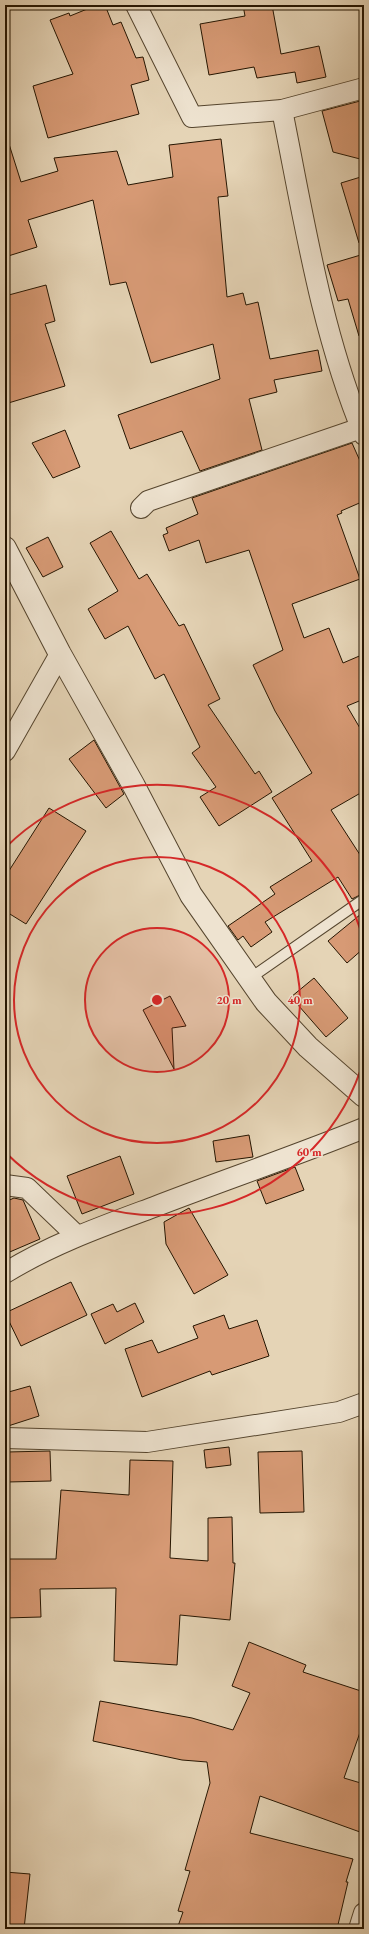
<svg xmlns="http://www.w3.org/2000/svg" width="369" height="1934" font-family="'EB Garamond',serif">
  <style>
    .building { fill: #d79a75; stroke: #251501 }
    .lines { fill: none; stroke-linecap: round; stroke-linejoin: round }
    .service-casing { stroke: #55452e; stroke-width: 12 }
    .minor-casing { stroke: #55452e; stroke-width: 22 }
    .tertiary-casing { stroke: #55452e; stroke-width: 24 }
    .service { stroke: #eee3d0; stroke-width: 10 }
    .minor { stroke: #eee3d0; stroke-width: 20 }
    .tertiary { stroke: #eee3d0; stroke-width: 22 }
    .ring { fill: none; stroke: #d62828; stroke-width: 2 }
    .centre { fill: #d62828; stroke: #eee3d0; stroke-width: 2 }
    .ring-label { font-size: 12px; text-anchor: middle; font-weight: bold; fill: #d62828; stroke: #eee3d0; stroke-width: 3; stroke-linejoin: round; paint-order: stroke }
  </style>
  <rect width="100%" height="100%" fill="#e5d4b6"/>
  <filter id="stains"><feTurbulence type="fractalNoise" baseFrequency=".005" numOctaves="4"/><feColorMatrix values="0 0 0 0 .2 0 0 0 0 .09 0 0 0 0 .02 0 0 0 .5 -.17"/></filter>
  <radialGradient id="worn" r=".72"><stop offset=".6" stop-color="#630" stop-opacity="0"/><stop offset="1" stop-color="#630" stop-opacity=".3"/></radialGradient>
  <!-- building -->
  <g class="building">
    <path d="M 97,5 L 105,5 L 113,25 L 121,22 L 136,58 L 143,57 L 149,80 L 131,85 L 139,114 L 48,138 L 33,86 L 73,74 L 50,20 L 69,13 L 70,16 Z"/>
    <path d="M 243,5 L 272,5 L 281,54 L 319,46 L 326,77 L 297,83 L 295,72 L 257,78 L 254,67 L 209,75 L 200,24 L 245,16 Z"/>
    <path d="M 364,100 L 364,160 L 333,152 L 322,111 Z"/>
    <path d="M 221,139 L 228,196 L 218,197 L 227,297 L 243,293 L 246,305 L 258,302 L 270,359 L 318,350 L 322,371 L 274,380 L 277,392 L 249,399 L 262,450 L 200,471 L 182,431 L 130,449 L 118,415 L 220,379 L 213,344 L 151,363 L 126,282 L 110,285 L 93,200 L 28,220 L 37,247 L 5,257 L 5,144 L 9,144 L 21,182 L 58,171 L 54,158 L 117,151 L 128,185 L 173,177 L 169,145 Z"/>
    <path d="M 364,176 L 364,242 L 359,243 L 341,183 Z"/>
    <path d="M 364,254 L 364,336 L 359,336 L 348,299 L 338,301 L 327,265 Z"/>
    <path d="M 46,285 L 55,321 L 45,324 L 65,386 L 5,404 L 5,296 Z"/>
    <path d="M 65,430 L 80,467 L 53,478 L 32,443 Z"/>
    <path d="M 352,443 L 364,470 L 364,501 L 341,511 L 342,513 L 337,515 L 360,579 L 292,604 L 304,638 L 329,628 L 343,663 L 364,654 L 364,699 L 347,706 L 364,735 L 364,791 L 331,810 L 364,861 L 364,893 L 352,899 L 338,877 L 265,922 L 272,932 L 251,947 L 243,936 L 238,940 L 228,926 L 275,894 L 270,887 L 312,861 L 272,798 L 312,773 L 275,711 L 253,665 L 283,650 L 249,550 L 206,563 L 199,540 L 169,551 L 163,535 L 168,533 L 166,528 L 198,514 L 192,498 Z"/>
    <path d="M 111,531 L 139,579 L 147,574 L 179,626 L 184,624 L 220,699 L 208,705 L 255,774 L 259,771 L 272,792 L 219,826 L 200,797 L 216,787 L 192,753 L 200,747 L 164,674 L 155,679 L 128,626 L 105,639 L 88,609 L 118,591 L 90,543 Z"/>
    <path d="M 48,537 L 63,567 L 43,577 L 26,548 Z"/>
    <path d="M 94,740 L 124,794 L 106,808 L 69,759 Z"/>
    <path d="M 49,808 L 86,831 L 26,924 L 5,911 L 5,877 Z"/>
    <path d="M 364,907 L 364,948 L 347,963 L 328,941 L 361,914 L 359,910 Z"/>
    <path d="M 314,978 L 348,1018 L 326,1037 L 291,997 Z"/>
    <path d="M 170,996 L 186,1026 L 172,1028 L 174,1069 L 143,1010 Z"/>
    <path d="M 249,1135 L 253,1157 L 216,1162 L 213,1141 Z"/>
    <path d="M 120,1156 L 134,1194 L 82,1214 L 67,1176 Z"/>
    <path d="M 295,1167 L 304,1190 L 266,1204 L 257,1181 Z"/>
    <path d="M 14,1198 L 23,1200 L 40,1239 L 5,1254 L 5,1202 Z"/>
    <path d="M 189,1208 L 228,1275 L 194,1294 L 166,1244 L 164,1222 Z"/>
    <path d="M 71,1282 L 87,1315 L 21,1346 L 5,1313 Z"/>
    <path d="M 135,1303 L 144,1322 L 105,1344 L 91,1314 L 113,1304 L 117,1312 Z"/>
    <path d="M 224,1315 L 229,1329 L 257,1320 L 269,1356 L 212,1375 L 210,1371 L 142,1397 L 125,1349 L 152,1340 L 158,1353 L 198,1338 L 193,1326 Z"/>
    <path d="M 30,1386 L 39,1416 L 5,1427 L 5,1393 Z"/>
    <path d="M 229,1447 L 231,1465 L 206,1468 L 204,1450 Z"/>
    <path d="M 50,1451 L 51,1481 L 7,1482 L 7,1452 Z"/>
    <path d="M 302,1451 L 304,1512 L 260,1513 L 258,1452 Z"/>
    <path d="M 130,1460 L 173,1461 L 170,1558 L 208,1561 L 208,1518 L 232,1517 L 233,1563 L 235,1563 L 230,1620 L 180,1615 L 177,1665 L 114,1661 L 116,1588 L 40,1589 L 41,1617 L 5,1618 L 5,1559 L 56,1559 L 61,1490 L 129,1495 Z"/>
    <path d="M 249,1642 L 306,1665 L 303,1672 L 364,1692 L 364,1721 L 344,1778 L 364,1784 L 364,1818 L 360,1832 L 260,1796 L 250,1833 L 353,1859 L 346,1882 L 348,1882 L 337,1929 L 177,1929 L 183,1912 L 178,1911 L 190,1871 L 185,1870 L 210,1783 L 207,1762 L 182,1760 L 93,1741 L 100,1701 L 192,1718 L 233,1730 L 250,1693 L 232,1686 Z"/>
    <path d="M 5,1872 L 30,1874 L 24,1929 L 5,1929 Z"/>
  </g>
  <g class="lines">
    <!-- service casing -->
    <g class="service-casing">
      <path id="service" d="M 249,979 L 364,899"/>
    </g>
    <!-- minor casing -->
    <g class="minor-casing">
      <g id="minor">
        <path d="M 136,5 L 192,117 L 282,110 L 364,88"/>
        <path d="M 282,110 C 304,219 321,332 364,435"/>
        <path d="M 141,508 L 148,501 L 364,427"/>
        <path d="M 5,751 L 60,654"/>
        <path d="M 5,1185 L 27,1188 L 77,1236"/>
        <path d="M 5,1273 C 52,1244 103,1226 154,1207 C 224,1180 295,1156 364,1128"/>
        <path d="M 5,1438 L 147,1442 L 339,1412 L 364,1403"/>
        <path d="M 359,1929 L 364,1913"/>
      </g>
    </g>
    <!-- tertiary casing -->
    <g class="tertiary-casing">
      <path id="tertiary" d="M 5,548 L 60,654 L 134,786 L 191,895 L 266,1002 L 308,1047 L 364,1096"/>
    </g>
    <!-- service -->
    <use href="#service" class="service"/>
    <!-- minor -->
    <use href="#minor" class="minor"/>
    <!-- tertiary -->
    <use href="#tertiary" class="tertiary"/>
  </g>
  <!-- distance rings -->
  <circle cx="157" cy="1000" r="72" fill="#d62828" fill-opacity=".12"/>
  <g class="ring">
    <circle cx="157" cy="1000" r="72"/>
    <circle cx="157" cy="1000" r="143"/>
    <path d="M364 1059A215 215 0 0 1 6 1153M6 847A215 215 0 0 1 364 941"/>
  </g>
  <circle cx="157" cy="1000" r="6" class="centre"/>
  <g class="ring-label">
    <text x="229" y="1004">20 m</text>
    <text x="300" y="1004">40 m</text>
    <text x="309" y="1156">60 m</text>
  </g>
  <!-- margin -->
  <rect width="369" height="1934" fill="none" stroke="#e5d4b6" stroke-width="20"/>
  <rect x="6" y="6" width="357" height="1922" fill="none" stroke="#251501" stroke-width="2"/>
  <rect x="10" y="10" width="349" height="1914" fill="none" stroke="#251501"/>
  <rect width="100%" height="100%" filter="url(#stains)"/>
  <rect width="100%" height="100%" fill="url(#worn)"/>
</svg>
